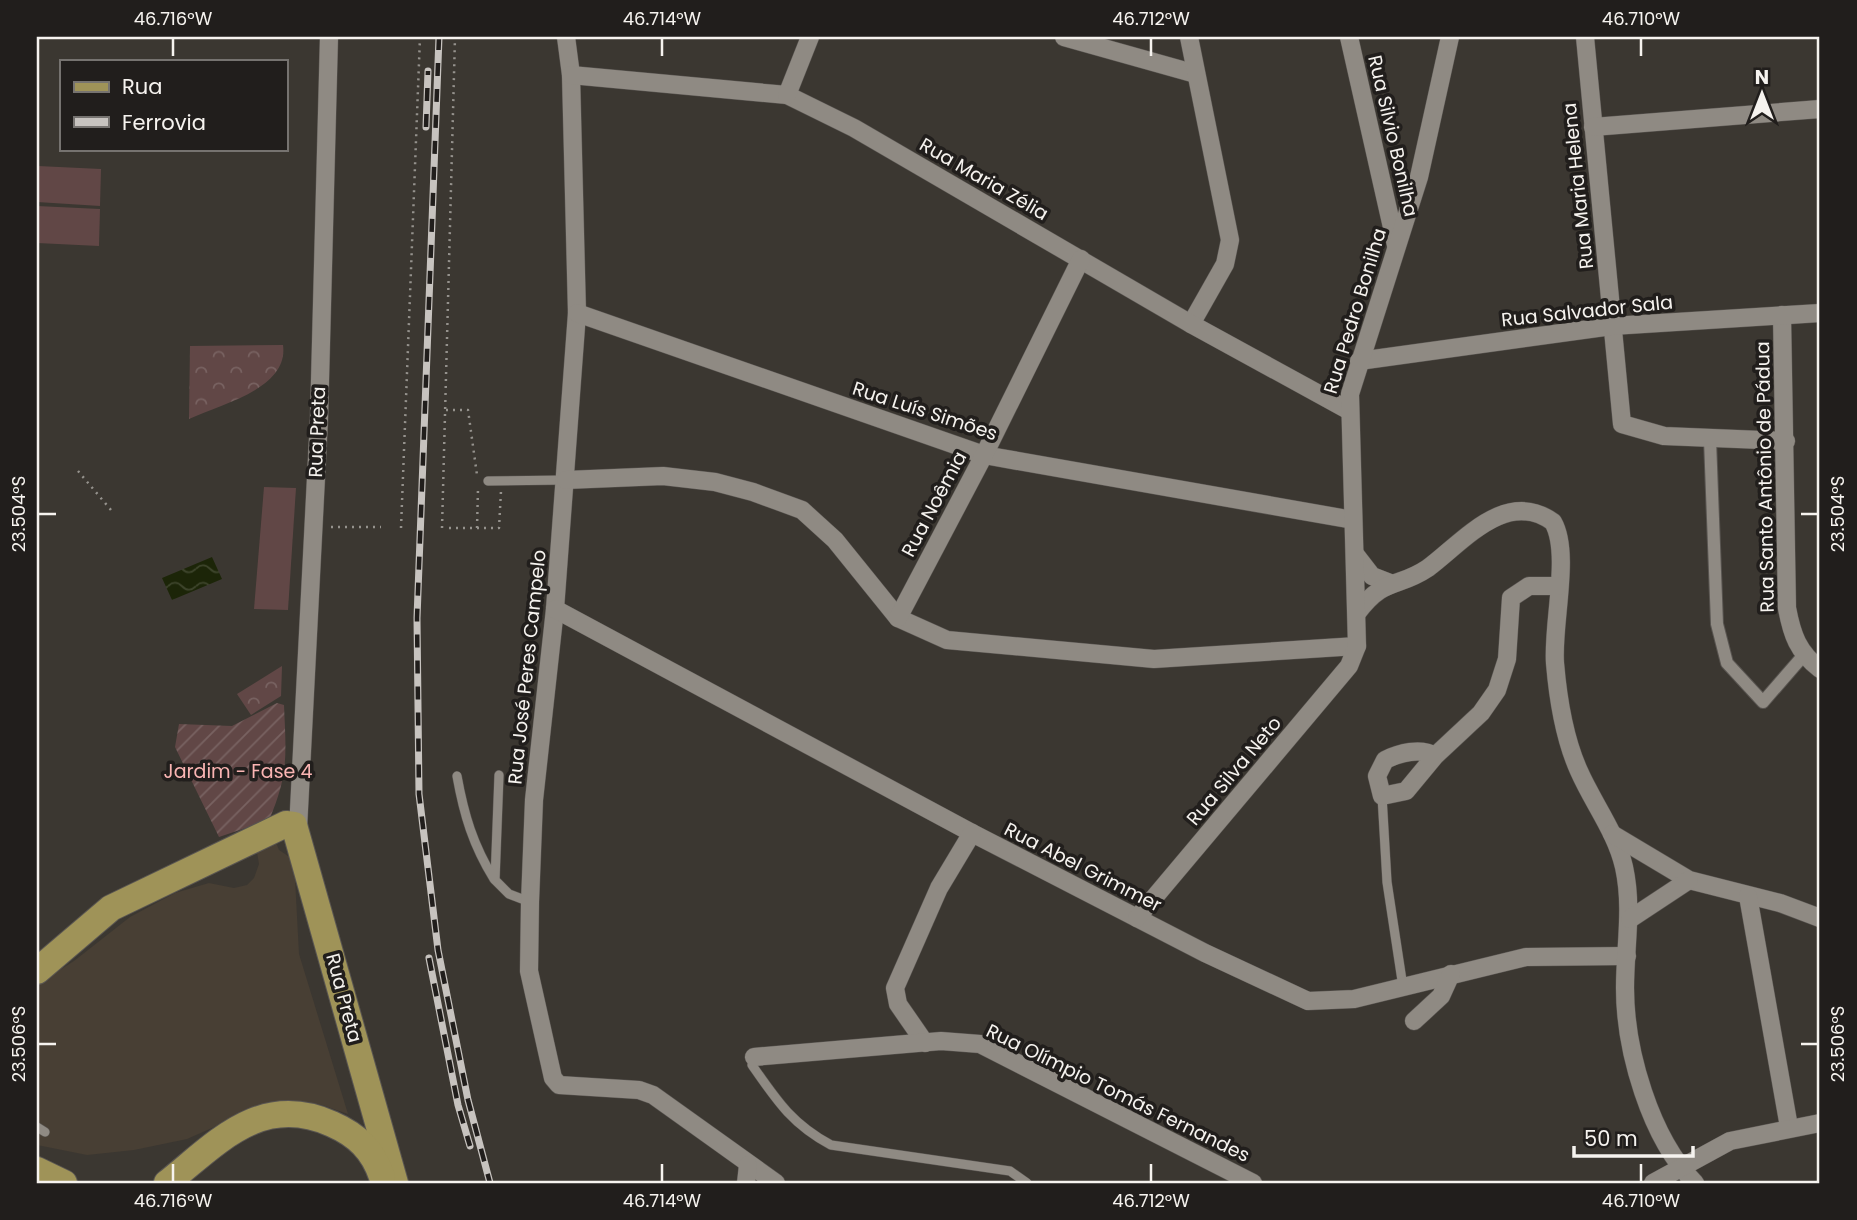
<svg xmlns="http://www.w3.org/2000/svg" width="1857" height="1220" font-family="Poppins,sans-serif">
  <style>
    .built { fill: #483f34 }
    .grass { fill: #614746 }
    .park { fill: url(#park-crowns) }
    .garden { fill: url(#garden-furrows) }
    .water { fill: url(#water-waves) }
    .lines { fill: none; stroke-linecap: round; stroke-linejoin: round }
    .service-casing { stroke: #595551; stroke-width: 10 }
    .pedestrian-casing { stroke: #595551; stroke-width: 14 }
    .minor-casing { stroke: #595551; stroke-width: 19 }
    .primary-casing { stroke: #595551; stroke-width: 28 }
    .path { stroke: #95928d; stroke-width: 2.5; stroke-dasharray: 2 5; stroke-linecap: butt }
    .service { stroke: #8f8a83; stroke-width: 9 }
    .pedestrian { stroke: #8f8a83; stroke-width: 12 }
    .minor { stroke: #8f8a83; stroke-width: 18 }
    .primary { stroke: #9f9358; stroke-width: 26 }
    .rail-casing { stroke: #c7c3bf; stroke-width: 7 }
    .rail { stroke: #211e1c; stroke-width: 4.5; stroke-dasharray: 13; stroke-linecap: butt }
    .ticks { fill: none; stroke: #f6f3ef; stroke-width: 2.5 }
    .labels { text-anchor: middle; dominant-baseline: central; stroke-width: 7; stroke-linejoin: round; paint-order: stroke }
    .street-label { font-size: 19px; fill: #f6f3ef; stroke: #211e1c }
    .park-label { font-size: 19px; fill: #fab5b3; stroke: #211e1c }
    .neatline { fill: none; stroke: #f6f3ef; stroke-width: 2.5 }
    .ticks-label { font-size: 18px; text-anchor: middle; fill: #f6f3ef }
  </style>
  <defs>
    <pattern id="park-crowns" width="20" height="18" patternUnits="userSpaceOnUse" patternTransform="scale(1.75)"><rect width="20" height="18" fill="#614746"/><path d="M2 6a3 3 0 1 1 6 0M12 15a3 3 0 1 1 6 0" fill="none" stroke="#786261"/></pattern>
    <pattern id="garden-furrows" width="10" height="10" patternUnits="userSpaceOnUse" patternTransform="scale(1.75)"><rect width="10" height="10" fill="#614746"/><path d="M-1 1l2-2M0 10L10 0M9 11l2-2" fill="none" stroke="#786261"/></pattern>
    <pattern id="water-waves" width="16" height="10" patternUnits="userSpaceOnUse" patternTransform="scale(1.75)"><rect width="16" height="10" fill="#1c2508"/><path d="M0 5q4-4 8 0t8 0" fill="none" stroke="#3e452c"/></pattern>
  </defs>
  <rect width="100%" height="100%" fill="#3b3731"/>
  <!-- built -->
  <path class="built" d="M 275,840 L 279,850 L 294,860 L 299,954 L 348,1114 L 322,1105 L 290,1101 L 266,1104 L 187,1139 L 134,1150 L 87,1155 L 37,1145 L 37,984 L 74,961 L 130,917 L 175,893 L 209,883 L 234,888 L 247,885 L 254,878 L 259,864 L 256,846 Z"/>
  <!-- grass -->
  <g class="grass">
    <path d="M 38,166 L 101,169 L 100,206 L 37,202 Z"/>
    <path d="M 37,206 L 100,209 L 99,246 L 37,243 Z"/>
    <path d="M 264,487 L 296,488 L 288,610 L 254,609 Z"/>
  </g>
  <!-- park -->
  <g class="park">
    <path d="M 283,345 C 289,389 221,404 189,419 L 190,346 Z"/>
    <path d="M 282,666 L 281,696 L 251,715 L 237,694 Z"/>
  </g>
  <!-- garden -->
  <path class="garden" d="M 277,703 L 284,705 C 286,754 289,774 269,820 L 219,837 L 175,747 L 179,724 L 232,726 Z"/>
  <!-- water -->
  <path class="water" d="M 212,557 L 222,579 L 172,600 L 162,578 Z"/>
  <g class="lines">
    <!-- service casing -->
    <g class="service-casing">
      <g id="service">
        <path d="M 488,481 L 566,480"/>
        <path d="M 499,775 L 495,880 L 509,894 L 530,902"/>
        <path d="M 457,776 C 464,815 473,845 494,879"/>
        <path d="M 1382,796 L 1387,882 L 1403,987"/>
        <path d="M 754,1057 L 752,1065 C 777,1101 792,1124 831,1145 L 1010,1171 L 1027,1183"/>
        <path d="M 37,1127 L 45,1132"/>
      </g>
    </g>
    <!-- pedestrian casing -->
    <g class="pedestrian-casing">
      <path id="pedestrian" d="M 1710,440 L 1717,624 L 1727,663 L 1763,702 L 1803,656"/>
    </g>
    <!-- minor casing -->
    <g class="minor-casing">
      <g id="minor">
        <path d="M 566,37 L 571,75 L 577,313 L 555,609 L 534,800 L 530,902 L 529,971 L 553,1078 L 559,1085 L 639,1090 L 653,1095 L 776,1183"/>
        <path d="M 1064,37 L 1196,74"/>
        <path d="M 1189,37 L 1230,240 L 1225,264 L 1191,324"/>
        <path d="M 1349,37 L 1396,245"/>
        <path d="M 1585,37 L 1622,424 L 1664,436 L 1786,441"/>
        <path d="M 571,75 L 787,95 L 854,128 L 1191,324 L 1348,410"/>
        <path d="M 787,95 L 810,37"/>
        <path d="M 1593,127 L 1820,109"/>
        <path d="M 577,313 L 984,455 L 1353,520"/>
        <path d="M 1782,315 L 1787,608 C 1792,635 1798,652 1820,669"/>
        <path d="M 1359,361 L 1612,326 L 1820,313"/>
        <path d="M 566,480 L 663,476 L 715,482 L 753,492 L 802,510 L 835,540 L 898,618 L 947,640 L 1154,659 L 1357,646"/>
        <path d="M 1355,554 L 1372,576 L 1390,583"/>
        <path d="M 555,609 L 972,833 L 1205,953 L 1308,1001 L 1354,999 L 1526,957 L 1627,956"/>
        <path d="M 1357,613 C 1385,576 1397,589 1428,568 C 1463,542 1506,488 1553,522 C 1571,553 1552,624 1555,663 C 1558,699 1564,738 1579,771 C 1593,803 1616,832 1624,867 C 1633,908 1625,947 1625,988 C 1625,1050 1650,1138 1695,1183"/>
        <path d="M 898,618 L 984,455 L 1081,259"/>
        <path d="M 1435,756 C 1421,747 1399,753 1385,760 L 1377,776 L 1382,796 L 1406,791 L 1435,756 L 1481,713 L 1497,690 L 1507,659 L 1511,598 L 1529,586 L 1558,586"/>
        <path d="M 298,829 L 319,419 L 329,37"/>
        <path d="M 1612,834 L 1689,880 L 1780,903 L 1820,918"/>
        <path d="M 1748,896 L 1789,1127"/>
        <path d="M 1137,918 L 1349,666 L 1357,646 L 1350,394 L 1419,177 L 1450,37"/>
        <path d="M 1630,919 L 1689,880"/>
        <path d="M 1414,1021 L 1441,996 L 1451,974"/>
        <path d="M 925,1043 L 898,1004 L 895,988 L 939,888 L 972,833"/>
        <path d="M 754,1057 L 941,1041 L 980,1044 L 1253,1183"/>
        <path d="M 746,1183 L 748,1165"/>
        <path d="M 1653,1183 L 1730,1141 L 1820,1123"/>
      </g>
    </g>
    <!-- primary casing -->
    <g class="primary-casing">
      <g id="primary">
        <path d="M 37,971 L 111,908 L 286,824 L 294,825 L 395,1183"/>
        <path d="M 37,1170 L 64,1183"/>
        <path d="M 167,1183 C 217,1143 261,1092 332,1124 C 357,1135 373,1150 382,1177"/>
      </g>
    </g>
    <!-- path -->
    <g class="path">
      <path d="M 446,410 L 468,410 L 477,475"/>
      <path d="M 78,471 L 111,510"/>
      <path d="M 331,527 L 381,527"/>
      <path d="M 401,528 L 420,37"/>
      <path d="M 442,528 L 455,37"/>
      <path d="M 449,528 L 477,528 L 478,489"/>
      <path d="M 477,528 L 499,528 L 501,491"/>
    </g>
    <!-- service -->
    <use href="#service" class="service"/>
    <!-- pedestrian -->
    <use href="#pedestrian" class="pedestrian"/>
    <!-- minor -->
    <use href="#minor" class="minor"/>
    <!-- primary -->
    <use href="#primary" class="primary"/>
    <!-- rail casing -->
    <g class="rail-casing">
      <g id="rail">
        <path d="M 439,37 L 417,618 L 419,794 L 438,950 L 468,1100 L 490,1183"/>
        <path d="M 426,127 L 428,71"/>
        <path d="M 429,958 L 458,1105 L 470,1146"/>
      </g>
    </g>
    <!-- rail -->
    <use href="#rail" class="rail"/>
  </g>
  <!-- ticks -->
  <path class="ticks" d="M 173,38 L 173,56M 662,38 L 662,56M 1151,38 L 1151,56M 1641,38 L 1641,56M 38,514 L 56,514M 1801,514 L 1818,514M 38,1044 L 56,1044M 1801,1044 L 1818,1044M 173,1164 L 173,1182M 662,1164 L 662,1182M 1151,1164 L 1151,1182M 1641,1164 L 1641,1182"/>
  <g class="labels">
    <!-- street labels -->
    <g class="street-label">
      <text transform="translate(1393 136) rotate(77)">Rua Silvio Bonilha</text>
      <text transform="translate(984 179) rotate(30)">Rua Maria Zélia</text>
      <text transform="translate(1578 186) rotate(-96)">Rua Maria Helena</text>
      <text transform="translate(1355 311) rotate(-73)">Rua Pedro Bonilha</text>
      <text transform="translate(1587 311) rotate(-6)">Rua Salvador Sala</text>
      <text transform="translate(925 411) rotate(18)">Rua Luís Simões</text>
      <text transform="translate(317 432) rotate(-88)">Rua Preta</text>
      <text transform="translate(1765 477) rotate(-91)">Rua Santo Antônio de Pádua</text>
      <text transform="translate(934 504) rotate(-62)">Rua Noêmia</text>
      <text transform="translate(527 667) rotate(-84)">Rua José Peres Campelo</text>
      <text transform="translate(1234 771) rotate(-50)">Rua Silva Neto</text>
      <text transform="translate(1083 867) rotate(27)">Rua Abel Grimmer</text>
      <text transform="translate(344 998) rotate(75)">Rua Preta</text>
      <text transform="translate(1118 1093) rotate(26)">Rua Olímpio Tomás Fernandes</text>
    </g>
    <!-- park labels -->
    <g class="park-label">
      <text x="238" y="771">Jardim - Fase 4</text>
    </g>
  </g>
  <!-- border -->
  <rect width="1857" height="1220" fill="none" stroke="#211e1c" stroke-width="77"/>
  <!-- legend -->
  <rect x="60" y="60" width="228" height="91" fill="#211e1c" stroke="#767370" stroke-width="2"/>
  <rect x="74" y="82" width="35" height="10" fill="#9f9358" stroke="#767370" stroke-width="2"/>
  <text x="122" y="94" font-size="21" fill="#f6f3ef">Rua</text>
  <rect x="74" y="117" width="35" height="10" fill="#c7c3bf" stroke="#767370" stroke-width="2"/>
  <text x="122" y="130" font-size="21" fill="#f6f3ef">Ferrovia</text>
  <!-- north arrow -->
  <g transform="translate(1762 94)" stroke="#211e1c" stroke-width="5" paint-order="stroke">
  <path d="M0-5L12 26L0 18L-12 26Z" fill="#f6f3ef"/>
  <text y="-10" font-size="19" font-weight="bold" text-anchor="middle" fill="#f6f3ef">N</text>
  </g>
  <!-- scale -->
  <path d="M1574 1146v10h119v-10" fill="none" stroke="#f6f3ef" stroke-width="3.5"/>
  <text x="1584" y="1146" font-size="21" fill="#f6f3ef" stroke="#211e1c" stroke-width="5" paint-order="stroke">50 m</text>
  <rect x="38" y="38" width="1780" height="1144" class="neatline"/>
  <g class="ticks-label">
    <text x="173" y="25">46.716°W</text>
    <text x="662" y="25">46.714°W</text>
    <text x="1151" y="25">46.712°W</text>
    <text x="1641" y="25">46.710°W</text>
    <text transform="translate(19 514) rotate(-90)" y="6">23.504°S</text>
    <text transform="translate(1838 514) rotate(-90)" y="6">23.504°S</text>
    <text transform="translate(19 1044) rotate(-90)" y="6">23.506°S</text>
    <text transform="translate(1838 1044) rotate(-90)" y="6">23.506°S</text>
    <text x="173" y="1207">46.716°W</text>
    <text x="662" y="1207">46.714°W</text>
    <text x="1151" y="1207">46.712°W</text>
    <text x="1641" y="1207">46.710°W</text>
  </g>
</svg>
